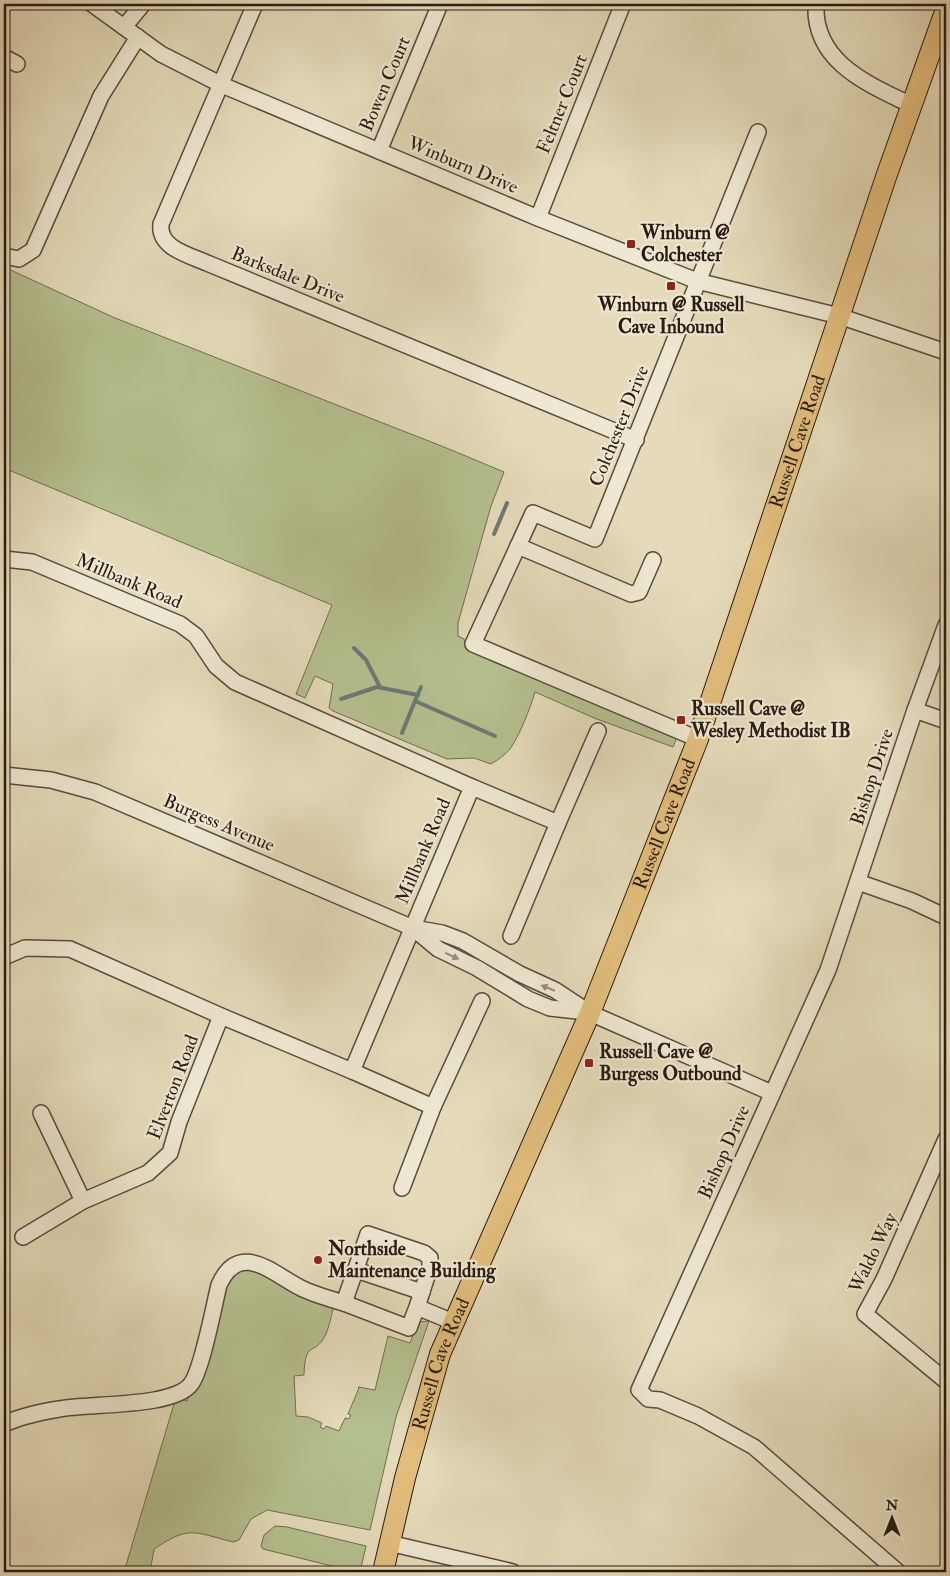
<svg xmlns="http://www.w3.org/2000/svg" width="950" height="1576" font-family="'IM FELL Double Pica',serif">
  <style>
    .green { fill: #b5c08f; stroke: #6f6e51 }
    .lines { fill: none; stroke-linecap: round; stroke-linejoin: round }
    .stream { stroke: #6b7a75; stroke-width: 4 }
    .minor-casing { stroke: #584b3d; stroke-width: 18 }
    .major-casing { stroke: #291b13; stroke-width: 22 }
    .minor { stroke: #eee8d2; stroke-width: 15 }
    .major { stroke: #e2be7d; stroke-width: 20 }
    .oneway { fill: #958c7c }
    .poi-dot { fill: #8f2418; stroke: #eee8d2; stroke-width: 2 }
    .labels { text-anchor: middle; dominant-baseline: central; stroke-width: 4.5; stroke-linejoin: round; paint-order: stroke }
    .street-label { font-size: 19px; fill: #291b13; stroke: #eee8d2 }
    .poi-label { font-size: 19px; font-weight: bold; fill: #291b13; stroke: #eee8d2; text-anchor: start }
  </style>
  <rect width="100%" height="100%" fill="#e5dbba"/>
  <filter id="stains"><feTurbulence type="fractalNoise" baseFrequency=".004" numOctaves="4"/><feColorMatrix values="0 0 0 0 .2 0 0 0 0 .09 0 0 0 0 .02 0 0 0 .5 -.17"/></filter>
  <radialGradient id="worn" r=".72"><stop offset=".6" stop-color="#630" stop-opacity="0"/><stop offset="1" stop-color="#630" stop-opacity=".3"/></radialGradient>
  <!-- green -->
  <g class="green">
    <path d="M 4,267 L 115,318 L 444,447 L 504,472 L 491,506 L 458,623 L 458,636 L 464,639 L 466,648 L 677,737 L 673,747 L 594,718 L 535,692 C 531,706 520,735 510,749 C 505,755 498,760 491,764 L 474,758 L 447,759 L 333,711 L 329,708 L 333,684 L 315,676 L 305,698 L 296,694 L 332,605 L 4,468 Z"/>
    <path d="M 244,1265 L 333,1309 C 331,1317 329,1328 325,1336 C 314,1357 305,1339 304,1375 L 294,1376 L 296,1416 L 308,1417 L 322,1423 L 320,1427 L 324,1429 L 326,1426 L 339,1431 L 345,1418 L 349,1419 L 351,1415 L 348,1414 L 359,1388 L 358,1387 L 375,1390 L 388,1336 L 410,1343 L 418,1322 L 429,1321 L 396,1417 L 370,1530 L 267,1510 L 251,1519 L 239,1540 L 233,1542 C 193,1532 190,1525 154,1549 L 150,1572 L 124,1572 L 176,1397 L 187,1401 L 226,1276 Z"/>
    <path d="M 275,1526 L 287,1527 L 366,1546 L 360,1572 L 331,1572 L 332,1566 L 263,1549 L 261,1546 L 264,1535 Z"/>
  </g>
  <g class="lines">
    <!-- stream -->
    <g class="stream">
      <path d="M 494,534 L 507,503"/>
      <path d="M 354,648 L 366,660 L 380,687"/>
      <path d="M 421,687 L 415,701 L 495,736"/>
      <path d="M 341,699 L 377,687 L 418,695"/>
      <path d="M 402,733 L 415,701"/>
    </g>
    <!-- minor casing -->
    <g class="minor-casing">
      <g id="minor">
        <path d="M 92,4 L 161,54 L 222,85 L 538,218 L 697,281 L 839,316 L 946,352"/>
        <path d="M 255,4 L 161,224 C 158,248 189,255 207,263 L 636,440"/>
        <path d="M 816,4 C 813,62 868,84 911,105"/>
        <path d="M 124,27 L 143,4"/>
        <path d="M 4,57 L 17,64"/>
        <path d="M 379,151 L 440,4"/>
        <path d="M 538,218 L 622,6"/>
        <path d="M 4,256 L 19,259 L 33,250 L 101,96 L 138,37"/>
        <path d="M 518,546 L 533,513 L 595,539 L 758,132"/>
        <path d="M 4,559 L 32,562 L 180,624 L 196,636 L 216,666 L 235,682 L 472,787 L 352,1071 L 221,1016 L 70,949 L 25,948 L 4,957"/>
        <path d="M 653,560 L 639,592 L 631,594 L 518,546 L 473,644 L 698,739"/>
        <path d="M 915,710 L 946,721"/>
        <path d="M 4,775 L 51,780 L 95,792 L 413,928 L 442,933 L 463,941 L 520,974 L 555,990 L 590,1013 L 772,1093"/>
        <path d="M 472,787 L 558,823 L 598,731"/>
        <path d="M 858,882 L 912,901 L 946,917"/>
        <path d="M 414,929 L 438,949 L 477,968 L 528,999 L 550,1008 L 586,1012"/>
        <path d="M 511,936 L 558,823"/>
        <path d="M 352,1071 L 433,1107 L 402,1188"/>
        <path d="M 433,1107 L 482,1001"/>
        <path d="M 41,1113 L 83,1201"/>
        <path d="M 946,1139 L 884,1279 L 865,1314 L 946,1381"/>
        <path d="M 23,1237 L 83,1201 L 148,1173 L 170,1153 L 179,1122 L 221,1016"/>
        <path d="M 356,1270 L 422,1292"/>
        <path d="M 417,1307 L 430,1267 L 430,1258 L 424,1253 L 368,1234 L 344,1303 L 409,1328 L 417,1307 L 453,1322"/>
        <path d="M 4,1424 C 21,1416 41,1412 59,1409 C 89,1403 173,1408 191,1384 C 202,1370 214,1305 219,1285 C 240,1238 275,1276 303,1289 C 316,1295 330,1299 344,1303"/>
        <path d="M 389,1543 L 513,1572"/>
        <path d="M 898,1572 L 754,1447 L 698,1416 L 660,1400 L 648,1399 L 639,1390 L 828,970 L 915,710 L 946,625"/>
      </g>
    </g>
    <!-- major casing -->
    <g class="major-casing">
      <g id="major">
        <path id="s1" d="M 383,1572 L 405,1478 L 440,1354 L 590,1013 L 698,739 L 886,177 L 946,9"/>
      </g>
    </g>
    <!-- minor -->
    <use href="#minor" class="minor"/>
    <!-- major -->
    <use href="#major" class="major"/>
  </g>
  <!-- one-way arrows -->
  <defs><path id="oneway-solid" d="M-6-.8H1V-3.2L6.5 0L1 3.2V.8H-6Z" transform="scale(1.25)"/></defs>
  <g class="oneway">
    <use href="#oneway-solid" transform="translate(452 956) rotate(25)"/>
    <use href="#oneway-solid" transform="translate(548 988) rotate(-158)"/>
  </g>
  <!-- markers -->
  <g class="poi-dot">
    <rect x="626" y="239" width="10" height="10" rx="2.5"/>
    <rect x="666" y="281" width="10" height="10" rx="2.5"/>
    <rect x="676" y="715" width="10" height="10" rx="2.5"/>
    <rect x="584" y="1058" width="10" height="10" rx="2.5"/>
    <circle cx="318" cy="1260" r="5"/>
  </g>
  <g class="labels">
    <!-- street labels -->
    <g class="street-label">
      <text transform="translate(385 84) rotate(-67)">Bowen Court</text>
      <text transform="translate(562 104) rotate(-68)">Feltner Court</text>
      <text transform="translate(463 165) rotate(23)">Winburn Drive</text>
      <text transform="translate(288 275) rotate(22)">Barksdale Drive</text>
      <text transform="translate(619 426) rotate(-68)">Colchester Drive</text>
      <text stroke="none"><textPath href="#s1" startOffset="1206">Russell Cave Road</textPath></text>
      <text transform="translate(129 581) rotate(23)">Millbank Road</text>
      <text transform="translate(872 777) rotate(-72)">Bishop Drive</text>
      <text transform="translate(219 823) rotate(23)">Burgess Avenue</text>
      <text stroke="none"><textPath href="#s1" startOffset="801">Russell Cave Road</textPath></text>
      <text transform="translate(423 851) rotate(-67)">Millbank Road</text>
      <text transform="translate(173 1087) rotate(-69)">Elverton Road</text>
      <text transform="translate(724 1152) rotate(-66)">Bishop Drive</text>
      <text transform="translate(873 1253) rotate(-64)">Waldo Way</text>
      <text stroke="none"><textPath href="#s1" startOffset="216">Russell Cave Road</textPath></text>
    </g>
    <!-- poi labels -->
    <g class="poi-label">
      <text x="641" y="233">Winburn @<tspan x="641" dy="22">Colchester</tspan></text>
      <text x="671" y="305" text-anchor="middle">Winburn @ Russell<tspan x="671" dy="22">Cave Inbound</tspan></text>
      <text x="691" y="709">Russell Cave @<tspan x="691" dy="22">Wesley Methodist IB</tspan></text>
      <text x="599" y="1052">Russell Cave @<tspan x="599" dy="22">Burgess Outbound</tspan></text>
      <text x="328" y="1249">Northside<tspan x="328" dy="22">Maintenance Building</tspan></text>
    </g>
  </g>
  <!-- margin -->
  <rect width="950" height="1576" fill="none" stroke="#e5dbba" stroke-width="20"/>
  <rect x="5" y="5" width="940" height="1566" fill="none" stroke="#291b13" stroke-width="2.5"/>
  <rect x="10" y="10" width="930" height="1556" fill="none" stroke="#291b13"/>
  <!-- north arrow -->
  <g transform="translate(892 1518)" stroke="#eee8d2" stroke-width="4" paint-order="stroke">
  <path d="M0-4L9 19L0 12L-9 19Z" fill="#291b13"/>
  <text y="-8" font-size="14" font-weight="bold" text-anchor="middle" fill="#291b13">N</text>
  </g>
  <rect width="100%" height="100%" filter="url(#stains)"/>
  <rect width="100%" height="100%" fill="url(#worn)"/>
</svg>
